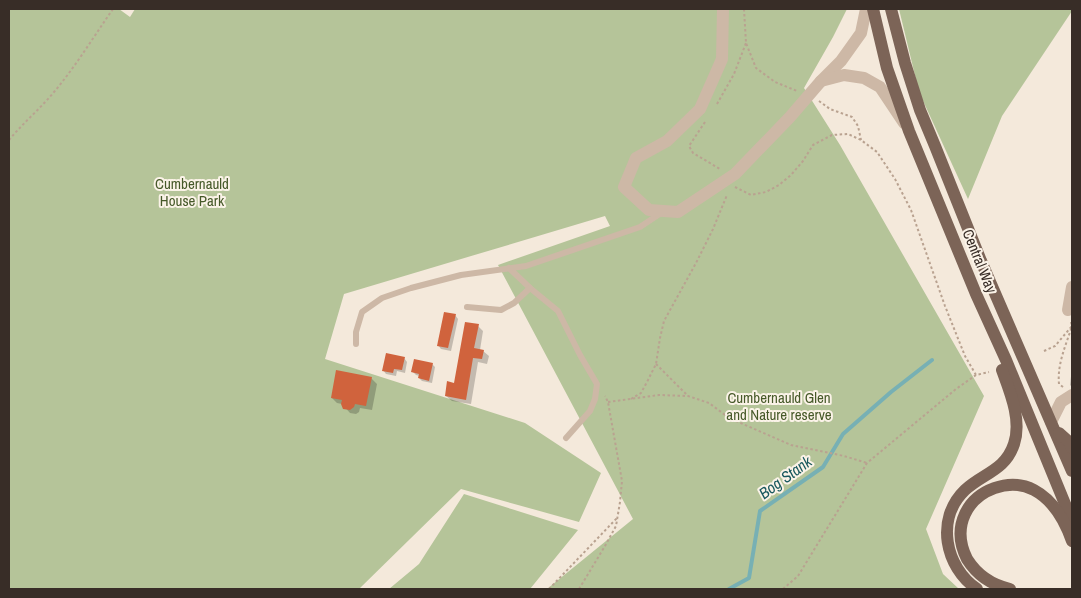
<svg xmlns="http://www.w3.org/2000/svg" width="1081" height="598" font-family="'Archivo Narrow',sans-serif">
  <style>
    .green { fill: #b5c499 }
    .shadow { fill: #0003 }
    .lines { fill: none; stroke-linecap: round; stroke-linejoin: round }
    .stream { stroke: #77b0b4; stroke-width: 4 }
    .building { fill: #d0633d }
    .path { stroke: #b9a290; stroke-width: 2; stroke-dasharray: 2.5 2.5; stroke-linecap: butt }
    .lane { stroke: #cdb8a6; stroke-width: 6 }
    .street { stroke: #cdb8a6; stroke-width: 12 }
    .primary { stroke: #7c6457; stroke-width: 12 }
    .labels { text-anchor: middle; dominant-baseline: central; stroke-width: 4; stroke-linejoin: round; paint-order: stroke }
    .park-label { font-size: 15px; fill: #465929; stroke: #fbf3e8 }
    .street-label { font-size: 15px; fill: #382d27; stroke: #fbf3e8 }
    .water-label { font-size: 16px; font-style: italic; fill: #19585e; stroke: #fbf3e8 }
  </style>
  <rect width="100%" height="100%" fill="#f4e9db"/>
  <!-- green -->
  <g class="green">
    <path d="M 9,9 L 119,9 L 130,17 L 135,9 L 847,9 L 833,37 L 804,88 L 840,145 L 984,396 L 926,529 L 943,574 L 959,589 L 547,589 L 633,519 L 498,265 L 610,226 L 605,216 L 344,294 L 325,359 L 525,423 L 601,473 L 579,522 L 461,489 L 359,589 L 9,589 Z"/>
    <path d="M 899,9 L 1072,9 L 1072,11 L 1002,116 L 968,199 L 919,92 Z"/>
    <path d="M 464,494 L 578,530 L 530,589 L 389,589 L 419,564 Z"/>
  </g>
  <!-- shadow -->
  <g class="shadow">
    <path d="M 455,315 L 458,319 L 451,351 L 441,349 L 438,345 Z"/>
    <path d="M 478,326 L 483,331 L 480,350 L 483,351 L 489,356 L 487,364 L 478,362 L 471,404 L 452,401 L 446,396 L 455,384 Z"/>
    <path d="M 404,358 L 407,362 L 405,373 L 397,371 L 396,376 L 386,374 L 383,370 Z"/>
    <path d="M 432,364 L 435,367 L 432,383 L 422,381 L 419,378 L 420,376 L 416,375 L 412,371 Z"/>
    <path d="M 1072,368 L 1072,387 L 1070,385 Z"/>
    <path d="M 371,378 L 377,384 L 372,410 L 360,408 L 359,412 L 356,414 L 350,413 L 342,404 L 337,403 L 332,398 Z"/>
  </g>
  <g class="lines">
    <!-- stream -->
    <path class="stream" d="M 729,589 L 749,578 L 760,511 L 823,467 L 843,434 L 891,392 L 932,360"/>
  </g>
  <!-- building -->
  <g class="building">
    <path d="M 444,312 L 456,314 L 448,348 L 437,346 Z"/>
    <path d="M 465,322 L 479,324 L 474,348 L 484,350 L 482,359 L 473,358 L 466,400 L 445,396 L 447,381 L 454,383 Z"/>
    <path d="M 386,353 L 405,357 L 402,370 L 394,369 L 393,373 L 382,371 Z"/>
    <path d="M 414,359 L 433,363 L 429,381 L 418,378 L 419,374 L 411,372 Z"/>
    <path d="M 336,370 L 372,377 L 366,406 L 355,404 L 354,407 L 350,410 L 343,409 L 341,404 L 342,400 L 331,398 Z"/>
  </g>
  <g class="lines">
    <!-- path -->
    <g class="path">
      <path d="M 744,9 L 746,43 L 756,68 L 775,82 L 797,91"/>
      <path d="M 819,101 L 830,109 L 852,117 L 858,126 L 861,140"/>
      <path d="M 717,104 L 734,74 L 746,43"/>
      <path d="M 705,122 L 689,146 L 693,153 L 720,169"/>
      <path d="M 9,140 C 23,123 40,109 54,92 C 76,66 94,36 113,9"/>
      <path d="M 735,187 L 751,195 L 766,192 L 779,185 L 791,175 L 803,161 L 813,145 L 832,135 L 848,134 L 861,140 L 877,152 L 895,179 L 911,210 L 945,306 L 965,356 L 976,375"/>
      <path d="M 1044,351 L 1055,346 L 1072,326 L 1071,322"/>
      <path d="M 656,364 L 688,396"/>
      <path d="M 1063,387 L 1059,384 C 1057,364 1066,345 1072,326"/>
      <path d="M 631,399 L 641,393 L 648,380 L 656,364 L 660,338 L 664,321 L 696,263 L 713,229 L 727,195"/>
      <path d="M 608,402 L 659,395 L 688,396 L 709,403 L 729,418 L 791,445 L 844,456 L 867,463"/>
      <path d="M 549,589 L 617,518"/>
      <path d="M 579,589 L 605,546 L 616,526 L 620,502 L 622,481 L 608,402 L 605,396"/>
      <path d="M 783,589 L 798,576 L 867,463 L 956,389 L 976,375 L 989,372"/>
    </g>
    <!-- lane -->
    <g class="lane">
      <path d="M 509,268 L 530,288 L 558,311 L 580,355 L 597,384 L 595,399 L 590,411 L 566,438"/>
      <path d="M 467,307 L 501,310 L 514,303 L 530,288"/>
      <path d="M 356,344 L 356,332 L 362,312 L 382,298 L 411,288 L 461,275 L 526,266 L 640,227 L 661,213"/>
    </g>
    <!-- street -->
    <g class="street">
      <path d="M 723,9 L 722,59 L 700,109 L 667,141 L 636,158 L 624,187 L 649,210 L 678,212 L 735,174 L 790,117 L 821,81 L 841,61 L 861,33 L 866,9"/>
      <path d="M 821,81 L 844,75 L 864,78 L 880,87 L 904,123"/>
      <path d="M 1068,310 L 1072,287"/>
      <path d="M 1051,422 L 1061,402 L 1072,395"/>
    </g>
    <!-- primary -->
    <g class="primary">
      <path d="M 873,9 L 887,68 L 909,131 L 976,294 L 1006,360 L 1072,521"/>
      <path d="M 891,9 L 905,63 L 920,110 L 935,146 L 981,261 L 1072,471"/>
      <path d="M 1059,433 L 1069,442 L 1072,448"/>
      <path d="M 977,589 C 945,567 935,519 965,490 C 983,473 1005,471 1014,444 C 1022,420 1010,392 1002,370"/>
      <path d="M 1010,589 C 992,585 977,575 967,559 C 960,545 958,529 965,514 C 976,490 1009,477 1034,490 C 1053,500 1065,521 1072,541"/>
    </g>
  </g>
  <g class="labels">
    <!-- park labels -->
    <g class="park-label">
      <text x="192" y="183">Cumbernauld<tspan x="192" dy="17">House Park</tspan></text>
      <text x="779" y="397">Cumbernauld Glen<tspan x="779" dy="17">and Nature reserve</tspan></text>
    </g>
    <!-- street labels -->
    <g class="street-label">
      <text transform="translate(980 261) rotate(68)">Central Way</text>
    </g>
    <!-- water labels -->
    <g class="water-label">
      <text transform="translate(785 477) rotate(-36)">Bog Stank</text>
    </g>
  </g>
  <!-- border -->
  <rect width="1081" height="598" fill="none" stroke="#382d27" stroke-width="20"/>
</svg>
